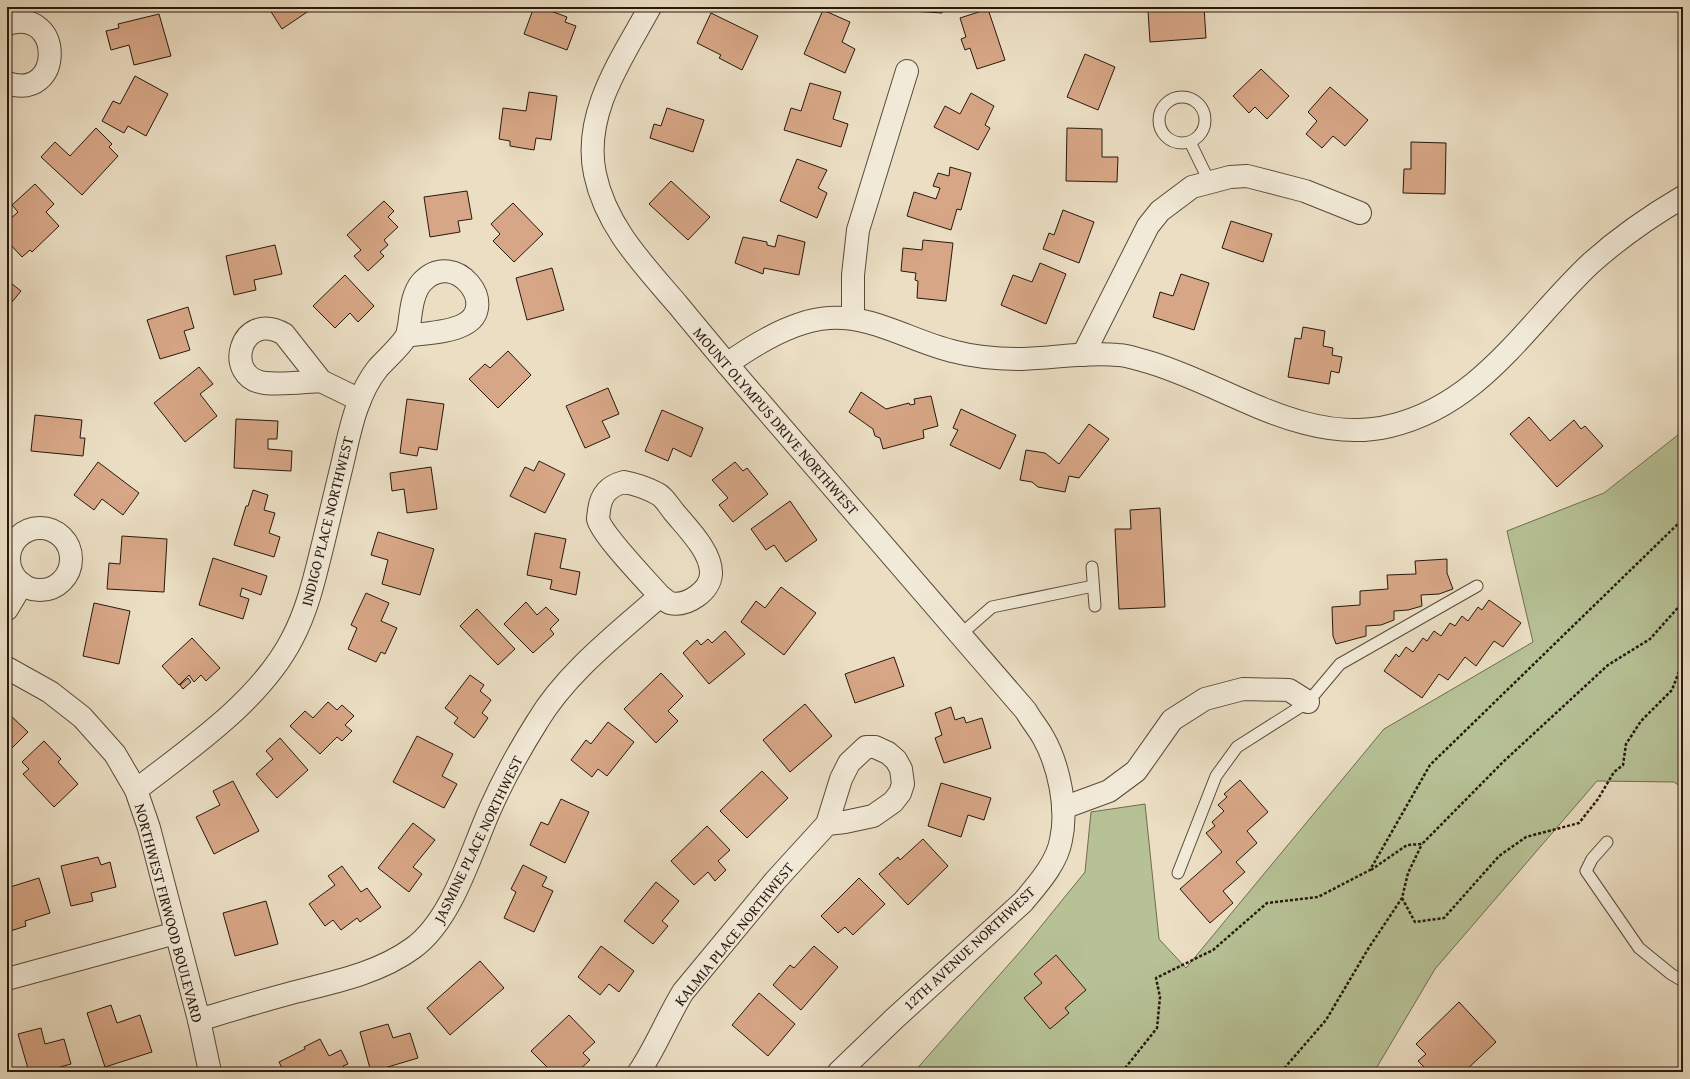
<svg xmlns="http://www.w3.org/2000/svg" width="1690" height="1079" font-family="'Gentium Book Plus',serif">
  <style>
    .green { fill: #b6c195; stroke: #6f6c51 }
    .building { fill: #d7a686; stroke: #28180d }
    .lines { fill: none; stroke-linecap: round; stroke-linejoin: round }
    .service-casing { stroke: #594a3a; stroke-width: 13 }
    .minor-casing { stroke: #594a3a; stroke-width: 24 }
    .tertiary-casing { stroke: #594a3a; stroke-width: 24 }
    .path { stroke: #28180d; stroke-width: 2.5; stroke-dasharray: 3 2; stroke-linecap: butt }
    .service { stroke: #f2ead8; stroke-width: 11 }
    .minor { stroke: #f2ead8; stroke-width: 22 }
    .tertiary { stroke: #f2ead8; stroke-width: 22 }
    .labels { text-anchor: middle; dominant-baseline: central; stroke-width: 4; stroke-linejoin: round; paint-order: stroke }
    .street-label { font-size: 15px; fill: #28180d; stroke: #f2ead8 }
  </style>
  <rect width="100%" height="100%" fill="#ebdec3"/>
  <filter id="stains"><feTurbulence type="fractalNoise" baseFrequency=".005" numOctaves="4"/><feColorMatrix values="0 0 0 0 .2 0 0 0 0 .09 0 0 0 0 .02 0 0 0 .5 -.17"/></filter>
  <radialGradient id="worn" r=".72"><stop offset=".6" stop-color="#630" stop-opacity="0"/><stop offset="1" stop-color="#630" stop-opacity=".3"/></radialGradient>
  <!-- green -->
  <path class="green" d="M 1683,431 L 1683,788 L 1674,782 L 1597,781 L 1435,969 L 1374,1072 L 914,1072 L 1025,946 L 1085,872 L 1091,812 L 1145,804 L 1159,939 L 1186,968 L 1384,729 L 1533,642 L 1507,531 L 1604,493 Z"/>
  <!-- building -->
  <g class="building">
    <path d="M 268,7 L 312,7 L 313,8 L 282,29 Z"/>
    <path d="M 534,7 L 540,7 L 567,17 L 565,22 L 576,26 L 567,50 L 524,34 Z"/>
    <path d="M 882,7 L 942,7 L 942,13 L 882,9 Z"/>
    <path d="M 1204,7 L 1206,38 L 1150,42 L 1148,11 Z"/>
    <path d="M 988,9 L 1005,60 L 977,69 L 970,48 L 965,50 L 961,39 L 966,37 L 960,18 Z"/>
    <path d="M 823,10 L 850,22 L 842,42 L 855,49 L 845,73 L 804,54 Z"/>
    <path d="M 711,13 L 758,36 L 742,70 L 719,58 L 721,55 L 697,43 Z"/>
    <path d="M 159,14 L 171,56 L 134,65 L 129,45 L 111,50 L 106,31 L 119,28 L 118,24 Z"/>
    <path d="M 1085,54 L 1115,67 L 1098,110 L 1067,97 Z"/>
    <path d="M 1261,69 L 1289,96 L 1267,119 L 1255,107 L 1249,113 L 1233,96 Z"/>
    <path d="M 135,76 L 168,94 L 146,136 L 128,126 L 124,133 L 102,121 L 113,101 L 120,104 Z"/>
    <path d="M 810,83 L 841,92 L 833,119 L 848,124 L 841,147 L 784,130 L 791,108 L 801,111 Z"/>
    <path d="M 1330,87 L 1368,120 L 1345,146 L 1333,136 L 1322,148 L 1306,134 L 1317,121 L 1308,112 Z"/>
    <path d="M 529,92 L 557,96 L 551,140 L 536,138 L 534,150 L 510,146 L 510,141 L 499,139 L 503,108 L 526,111 Z"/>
    <path d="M 971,93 L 994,106 L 985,125 L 990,128 L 978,150 L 934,127 L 945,106 L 960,114 Z"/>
    <path d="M 667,108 L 704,120 L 693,152 L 650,138 L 654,124 L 661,126 Z"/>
    <path d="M 96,128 L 112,144 L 109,147 L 118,156 L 82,195 L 41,157 L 55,142 L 70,156 Z"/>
    <path d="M 1067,128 L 1102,129 L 1102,157 L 1118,157 L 1117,182 L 1066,181 Z"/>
    <path d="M 1411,142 L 1446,143 L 1445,194 L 1403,193 L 1404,169 L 1411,169 Z"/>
    <path d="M 797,159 L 827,170 L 818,188 L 827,193 L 817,218 L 780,201 Z"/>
    <path d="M 950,167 L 971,173 L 961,210 L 957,209 L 951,230 L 907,216 L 914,192 L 936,199 L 940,188 L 933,186 L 938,173 L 949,176 Z"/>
    <path d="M 671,181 L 710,217 L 688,240 L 649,204 Z"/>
    <path d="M 35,184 L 54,204 L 46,212 L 59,226 L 32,252 L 30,250 L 22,257 L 7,241 L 7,222 L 18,212 L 12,205 Z"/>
    <path d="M 467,191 L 472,219 L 458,221 L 460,232 L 430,237 L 424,197 Z"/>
    <path d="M 384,201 L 394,211 L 388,217 L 398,227 L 384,240 L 388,245 L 380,252 L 384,256 L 368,271 L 354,256 L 361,250 L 347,235 Z"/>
    <path d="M 513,203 L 543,234 L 514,262 L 493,241 L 500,234 L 491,224 Z"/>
    <path d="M 1063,210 L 1094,222 L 1079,263 L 1043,249 L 1049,233 L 1054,235 Z"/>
    <path d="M 1231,221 L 1272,234 L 1263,262 L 1222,248 Z"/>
    <path d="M 778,235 L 805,242 L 799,275 L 764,268 L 763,274 L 735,263 L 743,237 L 767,242 L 767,245 L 775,247 Z"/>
    <path d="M 923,240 L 953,243 L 946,301 L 917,298 L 918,281 L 915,280 L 916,273 L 901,271 L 903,248 L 922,250 Z"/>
    <path d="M 275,245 L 282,274 L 254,280 L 256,290 L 234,295 L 226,256 Z"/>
    <path d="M 1040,263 L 1066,274 L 1046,324 L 1001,305 L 1013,275 L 1032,282 Z"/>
    <path d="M 552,268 L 564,310 L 527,320 L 516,278 Z"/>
    <path d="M 1181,274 L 1209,283 L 1194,330 L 1153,317 L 1160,292 L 1173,296 Z"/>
    <path d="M 345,275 L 374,306 L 358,322 L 350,313 L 335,328 L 313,306 Z"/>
    <path d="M 7,280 L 21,291 L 7,308 Z"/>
    <path d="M 188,307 L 194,328 L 184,331 L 190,350 L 160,359 L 147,320 Z"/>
    <path d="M 1303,327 L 1325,331 L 1323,346 L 1333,348 L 1332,355 L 1342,357 L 1339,373 L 1331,371 L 1329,384 L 1288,377 L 1295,338 L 1301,339 Z"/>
    <path d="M 508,351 L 531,375 L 498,408 L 469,379 L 485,364 L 490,368 Z"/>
    <path d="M 199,367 L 213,384 L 200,394 L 217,416 L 185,442 L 154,403 Z"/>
    <path d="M 608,388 L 619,414 L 602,421 L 610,437 L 585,448 L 566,406 Z"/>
    <path d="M 861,392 L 886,409 L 909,403 L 910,405 L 915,404 L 914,399 L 931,396 L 938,426 L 923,430 L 924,438 L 883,449 L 880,438 L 875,436 L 873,429 L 849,412 Z"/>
    <path d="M 407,399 L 444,404 L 437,450 L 419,447 L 417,456 L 400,453 Z"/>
    <path d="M 961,409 L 1016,435 L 1000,469 L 950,445 L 958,430 L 953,428 Z"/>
    <path d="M 662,410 L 703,428 L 691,457 L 673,448 L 668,461 L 645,451 Z"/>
    <path d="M 35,415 L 82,420 L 80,438 L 85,438 L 83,456 L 31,451 Z"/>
    <path d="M 1529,417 L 1550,441 L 1574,420 L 1581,429 L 1585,426 L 1603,446 L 1557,487 L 1510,434 Z"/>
    <path d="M 236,419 L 278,421 L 277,439 L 268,439 L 268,449 L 292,451 L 291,471 L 234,468 Z"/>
    <path d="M 1089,424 L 1109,439 L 1079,478 L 1069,476 L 1065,492 L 1038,487 L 1032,482 L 1020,480 L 1026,450 L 1045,453 L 1059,464 Z"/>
    <path d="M 539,461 L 565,474 L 545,513 L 510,496 L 525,467 L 534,471 Z"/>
    <path d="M 98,462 L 139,493 L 123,515 L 102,499 L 94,510 L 74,495 Z"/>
    <path d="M 735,462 L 743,471 L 747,468 L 768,494 L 733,522 L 719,505 L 728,498 L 712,480 Z"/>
    <path d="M 431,467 L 437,509 L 407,513 L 404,489 L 392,491 L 390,473 Z"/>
    <path d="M 253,490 L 268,495 L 264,510 L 275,513 L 269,533 L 280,537 L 274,557 L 234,545 L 246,506 L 248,506 Z"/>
    <path d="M 790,501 L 817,540 L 786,562 L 774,545 L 766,550 L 751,529 Z"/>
    <path d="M 1160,508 L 1165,607 L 1119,609 L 1115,529 L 1131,529 L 1130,510 Z"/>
    <path d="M 378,532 L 434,549 L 420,595 L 382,584 L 388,560 L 371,555 Z"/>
    <path d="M 535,533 L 566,539 L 560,568 L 580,572 L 576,595 L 550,589 L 552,580 L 527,575 Z"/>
    <path d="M 122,536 L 167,539 L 164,592 L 107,589 L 109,563 L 120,564 Z"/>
    <path d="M 213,558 L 267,576 L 261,595 L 242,588 L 240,596 L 249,599 L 243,619 L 199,605 Z"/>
    <path d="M 1447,559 L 1447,573 L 1453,589 L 1439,594 L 1421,595 L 1422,606 L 1408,610 L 1394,611 L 1394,620 L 1381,625 L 1366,626 L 1366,636 L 1336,644 L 1333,636 L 1332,607 L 1360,605 L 1360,591 L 1388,589 L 1387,575 L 1416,574 L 1415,561 Z"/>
    <path d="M 781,587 L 816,613 L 784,655 L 741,622 L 756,601 L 765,608 Z"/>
    <path d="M 366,593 L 389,603 L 381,621 L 397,628 L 385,654 L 381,652 L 376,662 L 348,649 L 357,628 L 351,625 Z"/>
    <path d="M 1489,600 L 1521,623 L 1503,647 L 1494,641 L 1476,666 L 1465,657 L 1448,680 L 1439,674 L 1422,698 L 1384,671 L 1396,654 L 1399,657 L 1406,647 L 1413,652 L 1423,638 L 1427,641 L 1434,631 L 1441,636 L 1450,623 L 1455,626 L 1462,616 L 1468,621 L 1478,607 L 1482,610 Z"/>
    <path d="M 526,602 L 537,615 L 546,607 L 559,620 L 550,629 L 554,634 L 533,653 L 504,624 Z"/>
    <path d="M 94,603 L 130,611 L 119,664 L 83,656 Z"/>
    <path d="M 477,609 L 515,649 L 498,665 L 460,626 Z"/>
    <path d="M 725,631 L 745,654 L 709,684 L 683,653 L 697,640 L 701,645 L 708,639 L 712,643 Z"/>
    <path d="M 192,638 L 220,668 L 206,681 L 201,675 L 194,682 L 189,675 L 179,685 L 162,666 Z"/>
    <path d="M 894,657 L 904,686 L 855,703 L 845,674 Z"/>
    <path d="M 661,673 L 683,696 L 668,711 L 678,721 L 656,743 L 624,709 Z"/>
    <path d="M 470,675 L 484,685 L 480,691 L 491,700 L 482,713 L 488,718 L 474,738 L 454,723 L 458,718 L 445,708 Z"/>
    <path d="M 188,678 L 191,682 L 183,689 L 180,685 Z"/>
    <path d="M 328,702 L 337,710 L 342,705 L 354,716 L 345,725 L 352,731 L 342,741 L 337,737 L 320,754 L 290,726 L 305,711 L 313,718 Z"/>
    <path d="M 805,704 L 832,736 L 790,772 L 763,740 Z"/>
    <path d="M 951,707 L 955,720 L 964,717 L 966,723 L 982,718 L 991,748 L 944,763 L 935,738 L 942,735 L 935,713 Z"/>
    <path d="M 9,714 L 28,732 L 7,753 L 7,715 Z"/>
    <path d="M 608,722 L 634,742 L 607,776 L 598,769 L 592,777 L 571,760 L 586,740 L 591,744 Z"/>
    <path d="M 417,736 L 453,754 L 442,776 L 457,784 L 444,808 L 393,782 Z"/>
    <path d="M 280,738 L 308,770 L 277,798 L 256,774 L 273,759 L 266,751 Z"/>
    <path d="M 44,741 L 61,759 L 58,762 L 78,784 L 54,807 L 23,774 L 29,769 L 22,762 Z"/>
    <path d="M 762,771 L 788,798 L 747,838 L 720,811 Z"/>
    <path d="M 1240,780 L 1268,812 L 1247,831 L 1257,843 L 1236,862 L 1245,872 L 1223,891 L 1233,903 L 1210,923 L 1180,889 L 1222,852 L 1206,833 L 1215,826 L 1212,822 L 1224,811 L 1218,805 L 1227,797 L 1224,794 Z"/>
    <path d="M 233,781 L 259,831 L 214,854 L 196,817 L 220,805 L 213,791 Z"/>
    <path d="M 941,783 L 991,798 L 984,820 L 968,815 L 961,837 L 928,826 Z"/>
    <path d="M 561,799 L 589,812 L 565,863 L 530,845 L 541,822 L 548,825 Z"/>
    <path d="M 413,823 L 435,840 L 413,867 L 422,874 L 409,892 L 378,868 Z"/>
    <path d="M 707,826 L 730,850 L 718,861 L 726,870 L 715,881 L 708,872 L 694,885 L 671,861 Z"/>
    <path d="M 923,839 L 948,866 L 908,905 L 879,874 L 898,857 L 900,860 Z"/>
    <path d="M 98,857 L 101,865 L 110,862 L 116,887 L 91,893 L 93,901 L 71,906 L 61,866 Z"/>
    <path d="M 523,865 L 547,877 L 542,886 L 553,891 L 534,932 L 504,918 L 516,892 L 511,889 Z"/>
    <path d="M 342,866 L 361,892 L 367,888 L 381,907 L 360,922 L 357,918 L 341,930 L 333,920 L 325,926 L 309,904 L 335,885 L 328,876 Z"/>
    <path d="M 39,878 L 50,913 L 25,921 L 26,926 L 7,932 L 7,888 Z"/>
    <path d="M 859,878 L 885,904 L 853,935 L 845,927 L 838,933 L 821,916 Z"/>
    <path d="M 656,882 L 679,901 L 662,921 L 668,926 L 653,944 L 624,921 Z"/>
    <path d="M 266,901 L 278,944 L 235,956 L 223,913 Z"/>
    <path d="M 601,946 L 634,971 L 619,992 L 609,984 L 600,995 L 578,977 Z"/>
    <path d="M 814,946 L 838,967 L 801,1010 L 773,985 L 790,965 L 794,968 Z"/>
    <path d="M 1056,955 L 1086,990 L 1065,1008 L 1069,1013 L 1050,1029 L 1024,998 L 1042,983 L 1034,974 Z"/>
    <path d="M 480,961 L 504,988 L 450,1035 L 427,1008 Z"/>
    <path d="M 759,993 L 795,1024 L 768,1056 L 732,1025 Z"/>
    <path d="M 1459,1002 L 1496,1042 L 1464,1072 L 1429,1072 L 1418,1061 L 1426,1054 L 1416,1044 Z"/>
    <path d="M 111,1005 L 117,1023 L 140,1015 L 152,1052 L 105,1067 L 87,1013 Z"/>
    <path d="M 569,1015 L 595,1042 L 583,1053 L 590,1060 L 577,1072 L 552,1072 L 531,1051 Z"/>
    <path d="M 388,1024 L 393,1038 L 410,1033 L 418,1058 L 371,1072 L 360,1032 Z"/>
    <path d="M 41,1028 L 45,1044 L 64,1039 L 71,1064 L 42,1072 L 29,1072 L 18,1034 Z"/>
    <path d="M 320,1039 L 329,1056 L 341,1050 L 348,1064 L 343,1066 L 346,1072 L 284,1072 L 279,1062 L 305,1049 L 304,1047 Z"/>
    <path d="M 516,1067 L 520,1072 L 510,1072 Z"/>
  </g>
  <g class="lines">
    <!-- service casing -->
    <g class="service-casing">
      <g id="service">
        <circle cx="1182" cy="120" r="23"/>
        <path d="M 1190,142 L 1209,181"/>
        <path d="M 1092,567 L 1095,606"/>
        <path d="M 960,635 L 992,607 L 1093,586"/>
        <path d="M 1607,842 L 1592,859 L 1586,871 L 1639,948 L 1671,974 L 1683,981"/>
        <path d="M 1178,873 L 1216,776 L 1237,747 L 1308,702 L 1340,664 L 1477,586"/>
      </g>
    </g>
    <!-- minor casing -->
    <g class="minor-casing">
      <g id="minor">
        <path d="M 7,24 C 64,6 64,102 7,83"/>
        <path d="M 853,318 L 853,275 L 858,230 L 907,71"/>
        <path d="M 1083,355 L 1148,226 L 1160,211 L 1192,187 L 1230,177 L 1247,176 L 1305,191 L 1360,213"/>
        <path d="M 727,364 C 755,344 794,320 829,318 C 872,315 911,341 952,351 C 974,357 999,359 1022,359 C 1054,358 1086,352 1118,355 C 1127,355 1136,359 1145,361 C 1224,383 1304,447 1390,426 C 1481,405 1527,323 1591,263 C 1618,239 1652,215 1683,197"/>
        <path d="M 321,381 C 303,382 282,385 265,383 C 222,378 240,309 284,334 L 321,381 L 360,400"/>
        <path d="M 624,482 C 635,484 647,488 658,494 C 664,497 669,506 674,512 C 687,528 712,552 711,574 C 710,591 687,607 670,603 C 667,602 663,598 660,596 C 647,581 602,535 598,519 C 598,516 599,512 599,510 C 601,494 609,486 624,482 Z"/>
        <circle cx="40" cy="559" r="31"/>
        <path d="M 7,609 L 22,584"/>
        <path d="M 7,668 L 50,692 L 82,717 L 115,754 L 136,790 L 149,828 L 199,1020 L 210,1072"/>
        <path d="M 136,790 C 190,748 260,701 292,639 C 308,609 315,576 323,544 C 330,516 336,489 343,461 C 350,430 357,394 378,368 C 387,358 399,348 406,337 C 408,334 408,329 409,326 C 411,312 412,293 422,282 C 455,247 501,307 463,325 C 447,333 425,333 407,336"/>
        <path d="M 1063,808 L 1109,791 L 1136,771 L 1172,720 L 1205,699 L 1243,689 L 1289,690 L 1308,702"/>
        <path d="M 7,979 L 176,933"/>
        <path d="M 199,1020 C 231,1010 262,1001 295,992 C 335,982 379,973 413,948 C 453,919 471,851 491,807 C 504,778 520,749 537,722 C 566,673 618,633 660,596"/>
        <path d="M 639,1072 C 656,1047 667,1018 683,992 L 775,881 L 827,824 L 841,779 L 849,763 L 866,747 L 875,747 L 888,753 L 896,760 L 901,769 L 903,784 L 900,793 L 893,802 L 873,816 L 845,822 L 827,824"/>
      </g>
    </g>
    <!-- tertiary casing -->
    <g class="tertiary-casing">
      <path id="tertiary" d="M 650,7 C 623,57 582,113 595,174 C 606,227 644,265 678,305 C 706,339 734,373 763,406 C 851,508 938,610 1026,711 C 1031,720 1038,728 1043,737 C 1059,765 1068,809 1061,840 C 1057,863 1038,884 1023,902 L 894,1019 L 839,1072"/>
    </g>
    <!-- path -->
    <g class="path">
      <path d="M 1371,870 L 1407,845 L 1422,844 L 1503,762 L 1608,665 L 1650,639 L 1683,602"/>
      <path d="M 1402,898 L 1415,922 L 1444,918 L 1499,856 L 1526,837 L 1579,823 L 1598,799 L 1614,772 L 1623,765 L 1626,744 L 1641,721 L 1672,690 L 1683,661"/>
      <path d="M 1122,1072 L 1157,1028 L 1160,997 L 1156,978 L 1213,950 L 1267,903 L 1318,897 L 1370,870 L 1430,765 L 1683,519"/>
      <path d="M 1281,1072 L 1326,1020 L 1368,949 L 1402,898 L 1408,873 L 1422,844"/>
    </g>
    <!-- service -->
    <use href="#service" class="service"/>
    <!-- minor -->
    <use href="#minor" class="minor"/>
    <!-- tertiary -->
    <use href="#tertiary" class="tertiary"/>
  </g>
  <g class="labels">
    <!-- street labels -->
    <g class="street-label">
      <text transform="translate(776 421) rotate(49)">MOUNT OLYMPUS DRIVE NORTHWEST</text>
      <text transform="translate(327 521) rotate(-76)">INDIGO PLACE NORTHWEST</text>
      <text transform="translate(478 839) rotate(-64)">JASMINE PLACE NORTHWEST</text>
      <text transform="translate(169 913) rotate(75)">NORTHWEST FIRWOOD BOULEVARD</text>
      <text transform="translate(734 934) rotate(-51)">KALMIA PLACE NORTHWEST</text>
      <text transform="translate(969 948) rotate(-43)">12TH AVENUE NORTHWEST</text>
    </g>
  </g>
  <!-- margin -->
  <rect width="1690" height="1079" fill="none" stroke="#ebdec3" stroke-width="24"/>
  <rect x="8" y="8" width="1674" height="1063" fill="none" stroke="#28180d" stroke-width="2"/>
  <rect x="12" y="12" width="1666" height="1055" fill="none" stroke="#28180d"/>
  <rect width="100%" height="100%" filter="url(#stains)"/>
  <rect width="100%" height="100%" fill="url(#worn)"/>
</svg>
